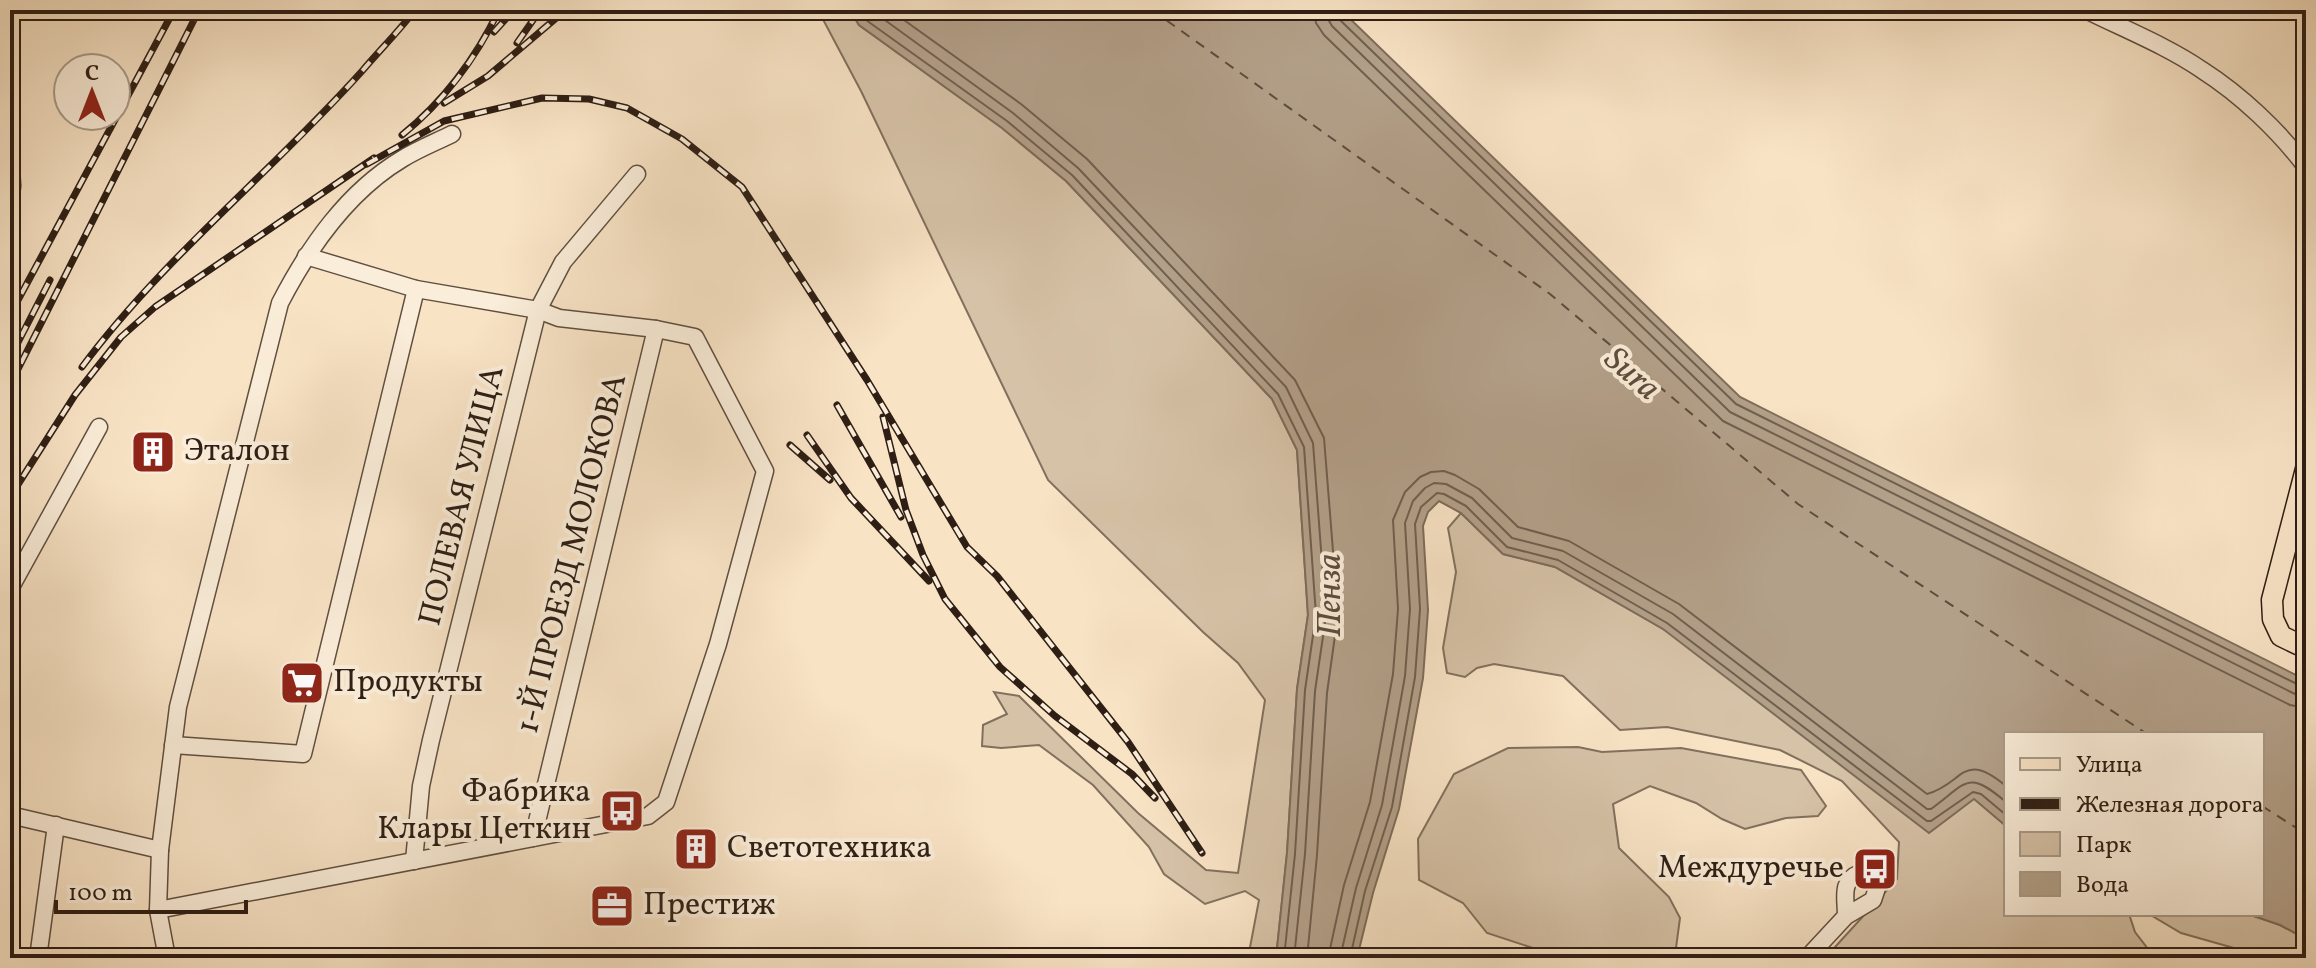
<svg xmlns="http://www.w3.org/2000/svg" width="2316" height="968" font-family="Vollkorn,serif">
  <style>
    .green { fill: #d6c2a7; stroke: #82705e; stroke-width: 2 }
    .water { fill: #b3a089; stroke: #7e6c5a; stroke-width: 2 }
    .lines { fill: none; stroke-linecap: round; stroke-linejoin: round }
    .shore { stroke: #705f4e; stroke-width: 2 }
    .ferry { stroke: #5d4c3d; stroke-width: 2; stroke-dasharray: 10 8; stroke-linecap: butt }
    .minor-casing { stroke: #604f40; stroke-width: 19 }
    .major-casing { stroke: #2e1e14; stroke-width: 23 }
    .minor { stroke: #faedd9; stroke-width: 16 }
    .major { stroke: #f8e3c5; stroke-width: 20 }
    .rail-casing { stroke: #2e1e14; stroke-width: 7 }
    .rail { stroke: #faedd9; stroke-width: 4; stroke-dasharray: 12; stroke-linecap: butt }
    .labels { text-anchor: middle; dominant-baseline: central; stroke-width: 8; stroke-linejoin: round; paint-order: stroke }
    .poi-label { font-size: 32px; fill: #2e1e14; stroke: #faedd9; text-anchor: start }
    .street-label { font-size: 32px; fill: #2e1e14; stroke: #faedd9 }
    .water-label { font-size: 34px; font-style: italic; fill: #5d4c3d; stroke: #faedd9 }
  </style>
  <rect width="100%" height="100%" fill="#f8e3c5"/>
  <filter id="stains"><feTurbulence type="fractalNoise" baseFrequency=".0025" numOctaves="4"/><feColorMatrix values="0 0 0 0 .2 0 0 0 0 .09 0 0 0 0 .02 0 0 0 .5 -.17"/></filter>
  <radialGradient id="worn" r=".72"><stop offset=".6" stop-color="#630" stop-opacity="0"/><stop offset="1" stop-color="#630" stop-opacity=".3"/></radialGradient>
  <!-- green -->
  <g class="green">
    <path d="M 818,10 L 850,10 L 859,25 L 1002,128 L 1066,181 L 1272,399 L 1297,450 L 1308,615 L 1297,689 L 1287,853 L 1276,958 L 1248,958 L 1259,900 L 1245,891 L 1205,904 L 1164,874 L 1149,847 L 1093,785 L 1039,745 L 1001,748 L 982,746 L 983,725 L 1007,714 L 994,692 L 1019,696 L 1138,813 L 1206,870 L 1238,873 L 1265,700 L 1238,663 L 1203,632 L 1048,480 L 861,91 Z"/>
    <path d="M 1461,513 L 1503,554 L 1555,567 L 1663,629 L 1975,799 L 2006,826 L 2006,914 L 2129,914 L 2135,932 L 2155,958 L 1825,958 L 1897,879 L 1899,842 L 1842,781 L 1780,750 L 1667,727 L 1620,730 L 1563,676 L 1494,664 L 1477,668 L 1465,677 L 1447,673 L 1443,648 L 1456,572 L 1448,528 Z"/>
    <path d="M 1578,747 L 1602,752 L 1681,748 L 1801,770 L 1826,806 L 1818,816 L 1786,818 L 1745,829 L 1722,819 L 1696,803 L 1650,786 L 1613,804 L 1619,848 L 1669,897 L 1680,918 L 1676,948 L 1672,958 L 1566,958 L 1542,951 L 1487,933 L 1463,903 L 1419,880 L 1418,839 L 1454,774 L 1508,748 Z"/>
    <path d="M 2149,914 L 2248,914 L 2280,925 L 2306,939 L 2306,958 L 2269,958 L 2181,933 Z"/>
  </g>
  <!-- water -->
  <path class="water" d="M 850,10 L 1341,10 L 1740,397 L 2306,680 L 2306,939 L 2280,925 L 2248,914 L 2262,914 L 2262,734 L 2006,734 L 2006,826 L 1974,799 L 1929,833 L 1663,629 L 1555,567 L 1503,554 L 1461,513 L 1439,501 L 1428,512 L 1423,526 L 1428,610 L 1423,678 L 1399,809 L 1373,893 L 1357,958 L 1276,958 L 1287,853 L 1297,689 L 1308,615 L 1297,450 L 1272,399 L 1066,181 L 1002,128 L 859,25 Z"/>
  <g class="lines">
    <!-- shore -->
    <g class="shore">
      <path d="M 859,10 L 866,20 L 1007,121 L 1072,175 L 1278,394 L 1304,447 L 1316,615 L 1305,690 L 1295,854 L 1284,958"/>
      <path d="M 871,10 L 1013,113 L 1078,168 L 1286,387 L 1313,443 L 1326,616 L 1315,691 L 1305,854 L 1294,958"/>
      <path d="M 890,10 L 1021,104 L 1087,159 L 1295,380 L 1324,438 L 1338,614 L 1327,693 L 1317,855 L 1307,958"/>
      <path d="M 1314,10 L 1316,23 L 1324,35 L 1723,421 L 2290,705 L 2306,708"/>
      <path d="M 1327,10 L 1328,19 L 1332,26 L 1730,412 L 2295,694 L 2306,696"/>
      <path d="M 1337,10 L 1339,19 L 1736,404 L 2299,685 L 2306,686"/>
      <path d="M 1328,958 L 1344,885 L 1370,802 L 1393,674 L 1398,609 L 1393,520 L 1405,492 L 1420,477 L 1431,472 L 1444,471 L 1455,475 L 1479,489 L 1518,527 L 1569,541 L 1679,604 L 1927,794 C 1964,784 1962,749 2006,786"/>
      <path d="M 1340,958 L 1356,888 L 1382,805 L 1405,676 L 1410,609 L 1405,523 L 1413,501 L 1425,488 L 1434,483 L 1446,484 L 1472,498 L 1512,538 L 1563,551 L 1673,614 L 1927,809 L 1931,809 C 1968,782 1967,769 2006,802"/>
      <path d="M 1350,958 L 1365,891 L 1392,807 L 1415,677 L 1420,609 L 1415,524 L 1421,507 L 1437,493 L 1444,494 L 1466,506 L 1507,547 L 1558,560 L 1667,623 L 1927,821 L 1931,821 L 1973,792 L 1981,794 L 2006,815"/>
    </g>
    <!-- ferry -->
    <g class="ferry">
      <path d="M 1152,10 L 1550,294 L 1798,504 L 2147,734"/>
      <path d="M 2262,806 L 2306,834"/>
    </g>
    <!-- minor casing -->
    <g class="minor-casing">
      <g id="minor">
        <path d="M 2086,10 C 2124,29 2167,46 2202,70 C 2241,95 2279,131 2306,167"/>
        <path d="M 10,589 L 99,427"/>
        <path d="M 173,745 L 303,754 L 416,289"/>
        <path d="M 10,815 L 160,850"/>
        <path d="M 533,838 L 656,329"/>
        <path d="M 414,861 L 421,786 L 431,740 L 538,310 L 563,262 L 637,174"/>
        <path d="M 158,910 L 648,816 L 666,802 L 718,644 L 765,471 L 695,337 L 656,329 L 559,318 L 538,310 L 416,289 L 306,256"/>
        <path d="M 38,958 L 56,825"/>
        <path d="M 167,958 L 158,910 L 160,850 L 178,707 L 280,303 C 309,247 347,192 402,159 C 418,149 436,142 452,134"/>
        <path d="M 1807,958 L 1846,916 L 1873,900 L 1877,888 L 1872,878 L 1860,873 C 1840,881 1846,897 1846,916"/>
      </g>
    </g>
    <!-- major casing -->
    <g class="major-casing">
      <path id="major" d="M 2306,469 L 2272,600 L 2273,619 L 2281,636 L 2306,648"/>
    </g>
    <!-- minor -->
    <use href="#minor" class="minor"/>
    <!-- major -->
    <use href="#major" class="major"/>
    <!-- rail casing -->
    <g class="rail-casing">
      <g id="rail">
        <path d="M 494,32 L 514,10"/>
        <path d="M 517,43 L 538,13"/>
        <path d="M 444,103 L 488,76 L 561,14"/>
        <path d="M 402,135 C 445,100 475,60 499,10"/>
        <path d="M 367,164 L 444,121 L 542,98 L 589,99 L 627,108 L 682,139 L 742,187 L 867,380 L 967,547 L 997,576 L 1128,742 L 1202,853"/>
        <path d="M 10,268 L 18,186 L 13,94"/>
        <path d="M 10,315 L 174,10"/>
        <path d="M 10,358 L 50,280"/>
        <path d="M 82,367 C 164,257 272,172 363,70 C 380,50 399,31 415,10"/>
        <path d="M 10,385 L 199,10"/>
        <path d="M 837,405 L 901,517"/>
        <path d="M 883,417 L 906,510 L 923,555 L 945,599 L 1000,667 L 1055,716 L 1132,774 L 1155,798"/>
        <path d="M 807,435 L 851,498 L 929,581"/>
        <path d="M 790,445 L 830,480"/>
        <path d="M 10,497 L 75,395 L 121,337 L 155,307 L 374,158"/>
      </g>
    </g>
    <!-- rail -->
    <use href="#rail" class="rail"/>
  </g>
  <!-- icons -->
  <defs>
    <g id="building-square" transform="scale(2.3)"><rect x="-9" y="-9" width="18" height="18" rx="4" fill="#8f2418" stroke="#faedd9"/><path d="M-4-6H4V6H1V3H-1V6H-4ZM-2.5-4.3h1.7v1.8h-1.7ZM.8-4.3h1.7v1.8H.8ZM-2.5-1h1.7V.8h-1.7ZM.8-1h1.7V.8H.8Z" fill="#fff"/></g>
    <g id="supermarket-square" transform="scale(2.3)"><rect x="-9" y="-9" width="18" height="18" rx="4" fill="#8f2418" stroke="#faedd9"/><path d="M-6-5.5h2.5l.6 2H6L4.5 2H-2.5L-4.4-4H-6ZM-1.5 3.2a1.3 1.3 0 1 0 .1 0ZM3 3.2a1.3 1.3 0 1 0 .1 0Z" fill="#fff"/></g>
    <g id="bus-square" transform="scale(2.3)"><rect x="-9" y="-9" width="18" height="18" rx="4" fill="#8f2418" stroke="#faedd9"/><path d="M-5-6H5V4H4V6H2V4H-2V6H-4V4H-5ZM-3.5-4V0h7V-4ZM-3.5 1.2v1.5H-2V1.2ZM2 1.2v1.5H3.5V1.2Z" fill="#fff"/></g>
    <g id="office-square" transform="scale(2.3)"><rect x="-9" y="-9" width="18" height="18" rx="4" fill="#8f2418" stroke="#faedd9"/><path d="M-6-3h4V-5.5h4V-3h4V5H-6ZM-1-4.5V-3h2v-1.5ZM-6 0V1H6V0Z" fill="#fff"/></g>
  </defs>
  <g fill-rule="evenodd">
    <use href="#building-square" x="153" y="452"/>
    <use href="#supermarket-square" x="302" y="683"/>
    <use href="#bus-square" x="622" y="811"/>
    <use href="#building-square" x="696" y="849"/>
    <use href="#bus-square" x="1875" y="869"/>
    <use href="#office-square" x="612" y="906"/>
  </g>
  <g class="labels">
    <!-- poi labels -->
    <g class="poi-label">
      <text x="184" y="452">Эталон</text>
      <text x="333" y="683">Продукты</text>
      <text x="591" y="793" text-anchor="end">Фабрика<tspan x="591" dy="37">Клары Цеткин</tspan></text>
      <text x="727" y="849">Светотехника</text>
      <text x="1844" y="869" text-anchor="end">Междуречье</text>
      <text x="643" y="906">Престиж</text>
    </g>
    <!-- street labels -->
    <g class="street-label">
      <text transform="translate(463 496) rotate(-76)">ПОЛЕВАЯ УЛИЦА</text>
      <text transform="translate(573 554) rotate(-76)">1-Й ПРОЕЗД МОЛОКОВА</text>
    </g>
    <!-- water labels -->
    <g class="water-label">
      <text transform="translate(1631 375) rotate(41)">Sura</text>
      <text transform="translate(1331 595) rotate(-90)">Пенза</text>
    </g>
  </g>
  <!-- margin -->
  <rect width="2316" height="968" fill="none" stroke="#f8e3c5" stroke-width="40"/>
  <rect x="12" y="12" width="2292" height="944" fill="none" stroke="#2e1e14" stroke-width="4"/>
  <rect x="20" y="20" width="2276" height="928" fill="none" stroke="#2e1e14" stroke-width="2"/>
  <!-- legend -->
  <rect x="2004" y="732" width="260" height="184" fill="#faedd9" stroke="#a89a8a" stroke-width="2"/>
  <rect x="2020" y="758" width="40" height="12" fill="#f8e3c5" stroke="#a89a8a" stroke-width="2"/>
  <text x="2076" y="772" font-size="24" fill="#2e1e14">Улица</text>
  <rect x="2020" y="798" width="40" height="12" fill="#2e1e14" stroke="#a89a8a" stroke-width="2"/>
  <text x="2076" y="812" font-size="24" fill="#2e1e14">Железная дорога</text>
  <rect x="2020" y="832" width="40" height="24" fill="#d6c2a7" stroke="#a89a8a" stroke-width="2"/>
  <text x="2076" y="852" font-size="24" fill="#2e1e14">Парк</text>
  <rect x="2020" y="872" width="40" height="24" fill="#b3a089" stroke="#a89a8a" stroke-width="2"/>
  <text x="2076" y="892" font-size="24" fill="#2e1e14">Вода</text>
  <!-- north arrow -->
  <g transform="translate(92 92)"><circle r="38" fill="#faedd9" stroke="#a89a8a" stroke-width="2"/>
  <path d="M0-6L14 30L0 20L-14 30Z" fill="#8f2418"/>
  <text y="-12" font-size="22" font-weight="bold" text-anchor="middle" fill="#2e1e14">С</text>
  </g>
  <!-- scale -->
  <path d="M56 900v12h190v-12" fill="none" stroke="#2e1e14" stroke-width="4"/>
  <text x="68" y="900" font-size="24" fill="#2e1e14" stroke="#faedd9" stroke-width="6" paint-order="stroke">100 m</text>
  <rect width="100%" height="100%" filter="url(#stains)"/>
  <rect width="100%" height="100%" fill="url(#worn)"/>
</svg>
